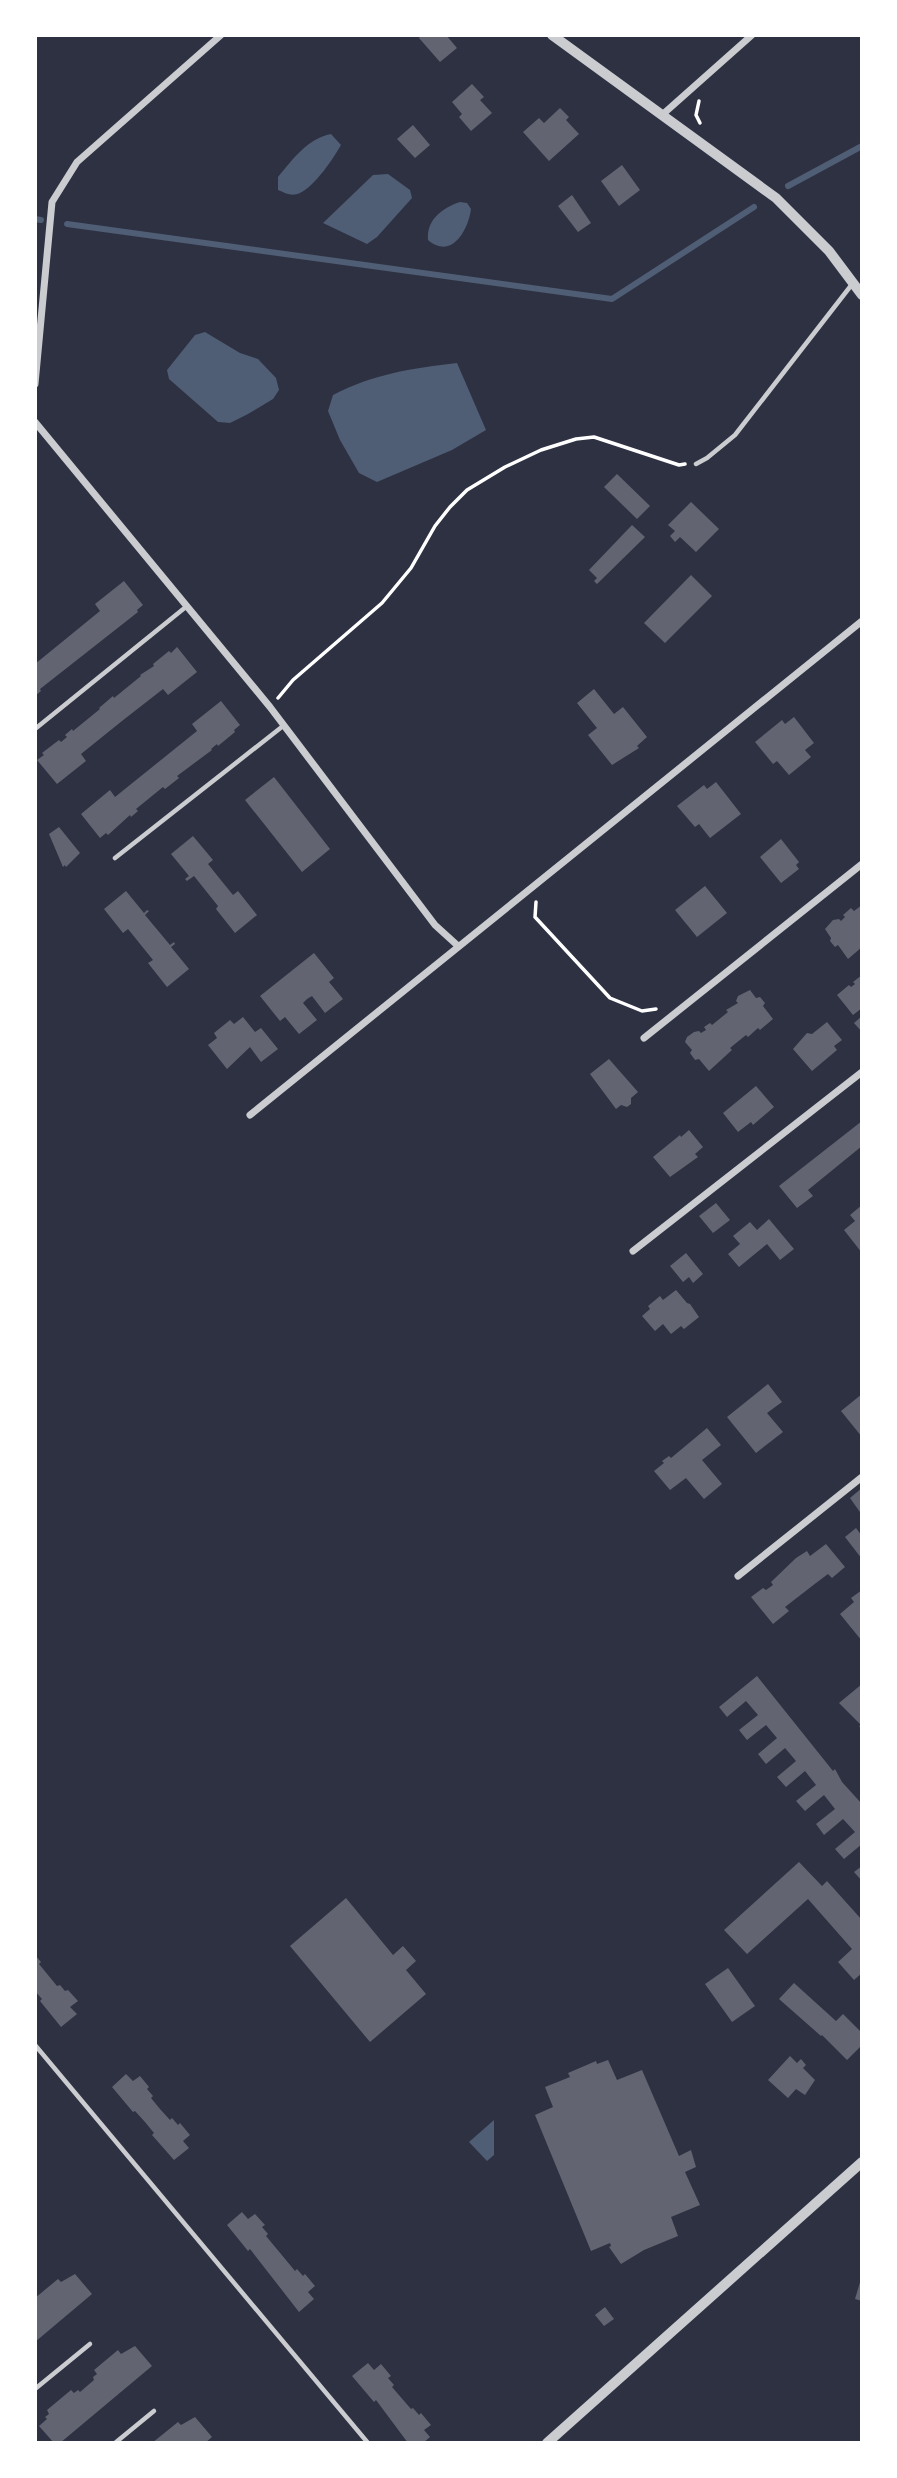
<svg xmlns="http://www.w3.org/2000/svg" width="897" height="2478" font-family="'Asap Condensed',sans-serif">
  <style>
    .water { fill: #4f5d75 }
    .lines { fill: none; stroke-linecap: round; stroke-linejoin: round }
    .stream { stroke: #4f5d75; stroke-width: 6 }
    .building { fill: #626471 }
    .path { stroke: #fff; stroke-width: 3.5 }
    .service { stroke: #caccd0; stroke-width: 4.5 }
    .minor { stroke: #caccd0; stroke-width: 7 }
    .tertiary { stroke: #caccd0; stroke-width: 10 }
  </style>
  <rect width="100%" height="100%" fill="#2d3142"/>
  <!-- water -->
  <g class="water">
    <path d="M 331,134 L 341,145 C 333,159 315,186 300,193 C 292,197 285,193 278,190 L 278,177 C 293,159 307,139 331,134 Z"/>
    <path d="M 388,174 L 410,190 L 412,198 L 377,237 L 367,244 L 323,223 L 373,175 Z"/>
    <path d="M 460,202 L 467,203 L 471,209 C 468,231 451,260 428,240 C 426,220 442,208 460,202 Z"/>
    <path d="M 205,332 L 240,353 L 258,359 L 276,378 L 279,390 L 273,399 L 248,414 L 230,423 L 218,422 L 169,379 L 167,370 L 195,335 Z"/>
    <path d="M 457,363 L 486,430 L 452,450 L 377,482 L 359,473 L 340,440 L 328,411 L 333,395 C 373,374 413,368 457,363 Z"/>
    <path d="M 494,2120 L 494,2155 L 487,2161 L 469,2142 Z"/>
  </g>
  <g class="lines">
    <!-- stream -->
    <g class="stream">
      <path d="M 788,186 L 862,146"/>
      <path d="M 35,219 L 41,220"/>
      <path d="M 67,224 L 612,299 L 754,207"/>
    </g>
  </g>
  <!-- building -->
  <g class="building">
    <path d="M 421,35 L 446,35 L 457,48 L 440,62 L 419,38 Z"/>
    <path d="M 472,84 L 484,97 L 480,100 L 492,113 L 471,131 L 459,117 L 462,114 L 452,102 Z"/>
    <path d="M 560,108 L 569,117 L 566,120 L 579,134 L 549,161 L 523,132 L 539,118 L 544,123 Z"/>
    <path d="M 413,125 L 430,145 L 415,158 L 397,139 Z"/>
    <path d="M 622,165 L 640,190 L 619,206 L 601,181 Z"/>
    <path d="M 572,195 L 591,223 L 578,232 L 558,206 Z"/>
    <path d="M 617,474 L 650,506 L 637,519 L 604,487 Z"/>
    <path d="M 691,502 L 719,529 L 696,552 L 680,537 L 675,542 L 670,536 L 675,531 L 668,525 Z"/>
    <path d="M 632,525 L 645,537 L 597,584 L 594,581 L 597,578 L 589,570 Z"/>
    <path d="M 691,575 L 712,596 L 665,643 L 644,623 Z"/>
    <path d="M 124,581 L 143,605 L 137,610 L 138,612 L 40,689 L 41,691 L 35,696 L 35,664 L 100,611 L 95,604 Z"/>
    <path d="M 177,647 L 197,672 L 168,695 L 163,689 L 122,721 L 81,754 L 86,761 L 57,784 L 37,760 L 44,755 L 42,753 L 59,740 L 61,742 L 67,737 L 65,735 L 72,729 L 73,731 L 100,709 L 99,708 L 113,696 L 114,698 L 141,676 L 140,675 L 154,666 L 153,664 L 169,651 L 171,653 Z"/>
    <path d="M 594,689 L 614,714 L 623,707 L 647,737 L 637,746 L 639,748 L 612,765 L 588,735 L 597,728 L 577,703 Z"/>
    <path d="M 221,701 L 240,725 L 234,730 L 235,732 L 218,746 L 217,744 L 211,749 L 212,750 L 177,776 L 179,778 L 165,789 L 163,787 L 136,809 L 138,811 L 131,817 L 130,815 L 108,835 L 106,833 L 100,838 L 81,814 L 110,790 L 115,797 L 197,731 L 192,724 Z"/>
    <path d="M 794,717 L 814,743 L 805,750 L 811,757 L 789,775 L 777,761 L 773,764 L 755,742 L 782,720 L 785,724 Z"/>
    <path d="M 274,777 L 330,849 L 302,872 L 245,800 Z"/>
    <path d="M 716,782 L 741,814 L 710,838 L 699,824 L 695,827 L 677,806 L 704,785 L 707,789 Z"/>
    <path d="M 59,827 L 80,853 L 66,867 L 65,865 L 63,867 L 49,834 Z"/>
    <path d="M 193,836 L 213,860 L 208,864 L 220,879 L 233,895 L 238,891 L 257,915 L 235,933 L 216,909 L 218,906 L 194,876 L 187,881 L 185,879 L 189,876 L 171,854 Z"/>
    <path d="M 781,839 L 799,862 L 796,865 L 799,869 L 781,883 L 760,857 Z"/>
    <path d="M 705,886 L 727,913 L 697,937 L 675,910 Z"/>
    <path d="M 126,891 L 144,913 L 147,910 L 149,911 L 145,915 L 170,945 L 174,942 L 175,944 L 171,947 L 189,969 L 167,987 L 148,963 L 153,960 L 128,929 L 123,933 L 104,909 Z"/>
    <path d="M 862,905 L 862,947 L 848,959 L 838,945 L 835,947 L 830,941 L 831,938 L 825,929 L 833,920 L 839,919 L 841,921 L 845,917 L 843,915 L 851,908 L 854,911 Z"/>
    <path d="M 314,953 L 334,978 L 329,982 L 343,999 L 325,1013 L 312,996 L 307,999 L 303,1003 L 317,1020 L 299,1034 L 285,1017 L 280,1021 L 260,996 Z"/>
    <path d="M 862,975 L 862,1008 L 853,1015 L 837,995 L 849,985 L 851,987 L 855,984 L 853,982 Z"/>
    <path d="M 750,990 L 756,998 L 760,997 L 765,1003 L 763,1006 L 773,1019 L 760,1030 L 758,1028 L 748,1037 L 746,1035 L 730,1048 L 732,1050 L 709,1071 L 699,1059 L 695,1060 L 690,1053 L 692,1050 L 685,1042 L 687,1037 L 694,1032 L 699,1031 L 701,1033 L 706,1030 L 704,1027 L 710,1023 L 712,1025 L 728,1012 L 726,1010 L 738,1003 L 736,1001 L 738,996 Z"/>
    <path d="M 862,1016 L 862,1032 L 854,1023 Z"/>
    <path d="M 243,1017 L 255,1032 L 261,1028 L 278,1049 L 261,1062 L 250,1047 L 227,1069 L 208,1045 L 217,1038 L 214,1033 L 230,1020 L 234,1024 Z"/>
    <path d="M 827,1022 L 842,1040 L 834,1046 L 837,1050 L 812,1071 L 793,1049 L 807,1033 L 812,1034 Z"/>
    <path d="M 609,1059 L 638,1092 L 631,1098 L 631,1104 L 627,1107 L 621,1105 L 616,1109 L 590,1074 Z"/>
    <path d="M 756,1086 L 774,1107 L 753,1125 L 751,1122 L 738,1132 L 723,1113 Z"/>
    <path d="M 862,1121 L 862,1146 L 808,1190 L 813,1196 L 797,1208 L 779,1186 Z"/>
    <path d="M 689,1130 L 703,1147 L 695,1154 L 698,1157 L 670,1177 L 653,1157 L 680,1135 L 681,1137 Z"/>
    <path d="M 716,1203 L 730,1220 L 713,1233 L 699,1216 Z"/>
    <path d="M 862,1205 L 862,1253 L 844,1230 L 855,1221 L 850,1215 Z"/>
    <path d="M 769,1219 L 794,1249 L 780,1260 L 767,1244 L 739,1267 L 728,1254 L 740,1244 L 733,1236 L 750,1222 L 757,1230 Z"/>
    <path d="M 686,1253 L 703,1274 L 693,1283 L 689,1277 L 683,1282 L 670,1266 Z"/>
    <path d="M 676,1290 L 687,1303 L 690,1304 L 699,1317 L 684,1329 L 681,1326 L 671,1334 L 663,1324 L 655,1331 L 642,1316 L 650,1309 L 648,1306 L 660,1296 L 663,1300 Z"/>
    <path d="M 768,1384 L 782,1402 L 767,1413 L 783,1432 L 756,1453 L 727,1417 Z"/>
    <path d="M 862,1394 L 862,1437 L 841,1411 Z"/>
    <path d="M 707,1428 L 721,1445 L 702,1460 L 722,1484 L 704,1499 L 686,1478 L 670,1490 L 654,1471 L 664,1463 L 662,1461 L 669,1456 L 671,1458 Z"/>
    <path d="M 862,1488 L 862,1515 L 850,1498 Z"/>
    <path d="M 856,1528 L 862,1536 L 862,1559 L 845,1537 Z"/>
    <path d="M 826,1544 L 845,1567 L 832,1578 L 828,1574 L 816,1583 L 785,1607 L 789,1611 L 773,1624 L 751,1597 L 763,1588 L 766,1590 L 773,1585 L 771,1582 L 796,1558 L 807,1551 L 810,1556 Z"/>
    <path d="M 862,1590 L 862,1641 L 840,1614 L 854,1602 L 851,1598 Z"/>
    <path d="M 757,1676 L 833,1771 L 835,1769 L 842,1782 L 862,1804 L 862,1844 L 844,1859 L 835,1849 L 855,1832 L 843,1819 L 824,1835 L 816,1824 L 835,1809 L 824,1795 L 805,1811 L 796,1801 L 816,1785 L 805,1771 L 786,1787 L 777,1777 L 796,1761 L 785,1748 L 766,1764 L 758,1754 L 777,1738 L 766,1725 L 747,1740 L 739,1730 L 758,1715 L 746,1701 L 727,1717 L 719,1707 Z"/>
    <path d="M 862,1684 L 862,1730 L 859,1726 L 861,1725 L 839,1703 Z"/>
    <path d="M 799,1862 L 822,1886 L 827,1881 L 862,1920 L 862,1973 L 854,1980 L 838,1962 L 852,1949 L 808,1899 L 747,1954 L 724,1930 Z"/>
    <path d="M 862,1866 L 862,1881 L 854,1872 Z"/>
    <path d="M 346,1898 L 393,1955 L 403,1946 L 416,1961 L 406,1970 L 426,1994 L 370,2042 L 290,1946 Z"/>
    <path d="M 35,1955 L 41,1962 L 39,1964 L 57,1986 L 60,1985 L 65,1991 L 68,1990 L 78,2001 L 70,2007 L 77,2014 L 61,2027 L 40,2001 L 42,1999 L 35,1991 Z"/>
    <path d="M 728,1968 L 755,2006 L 732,2022 L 705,1984 Z"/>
    <path d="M 794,1983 L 836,2021 L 843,2014 L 862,2033 L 862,2045 L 847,2060 L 822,2035 L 821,2036 L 779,1999 Z"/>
    <path d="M 790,2056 L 797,2063 L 801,2059 L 806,2065 L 803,2068 L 815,2080 L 805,2095 L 796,2089 L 788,2098 L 768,2080 Z"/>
    <path d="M 608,2060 L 617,2080 L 642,2070 L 679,2156 L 691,2150 L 696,2167 L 685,2172 L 700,2205 L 671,2217 L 678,2236 L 644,2250 L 621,2264 L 609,2247 L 611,2246 L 610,2243 L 591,2251 L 535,2115 L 553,2107 L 545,2087 L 570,2077 L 568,2073 L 596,2061 L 597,2064 Z"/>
    <path d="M 126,2074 L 133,2081 L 140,2076 L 149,2087 L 147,2089 L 153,2096 L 151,2098 L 160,2109 L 170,2120 L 172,2118 L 178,2125 L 180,2123 L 190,2135 L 183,2141 L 189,2148 L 174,2160 L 152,2135 L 154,2133 L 145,2122 L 135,2111 L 133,2112 L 112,2087 Z"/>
    <path d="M 242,2212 L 248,2219 L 255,2214 L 265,2225 L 262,2227 L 268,2234 L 266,2236 L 281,2254 L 295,2271 L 297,2269 L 303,2276 L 305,2274 L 315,2286 L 308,2292 L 314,2299 L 299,2312 L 250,2249 L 248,2251 L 227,2225 Z"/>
    <path d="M 75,2274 L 92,2294 L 35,2342 L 35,2304 L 37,2302 L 35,2298 L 58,2279 L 61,2282 Z"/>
    <path d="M 861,2279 L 862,2280 L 862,2301 L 855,2299 Z"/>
    <path d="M 605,2307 L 614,2319 L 604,2326 L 595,2315 Z"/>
    <path d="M 135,2346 L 152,2366 L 60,2443 L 54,2443 L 39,2426 L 47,2419 L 45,2417 L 49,2414 L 47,2410 L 71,2390 L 74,2393 L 78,2390 L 80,2392 L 94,2380 L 93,2377 L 97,2374 L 94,2370 L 118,2350 L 121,2354 Z"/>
    <path d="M 368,2363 L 374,2370 L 381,2364 L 391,2376 L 388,2378 L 394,2385 L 392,2387 L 411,2409 L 413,2408 L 419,2415 L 421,2413 L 431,2425 L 424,2430 L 430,2437 L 423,2443 L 408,2443 L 376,2400 L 374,2402 L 352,2376 Z"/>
    <path d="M 195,2417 L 212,2437 L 205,2443 L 152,2443 L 178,2422 L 181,2425 Z"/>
  </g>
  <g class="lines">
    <!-- path -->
    <g class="path">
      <path d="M 699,101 L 696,115 L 700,123"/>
      <path d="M 278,698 L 293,680 L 382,603 L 411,568 L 435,526 L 450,507 L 467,490 L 505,467 L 541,450 L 576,439 L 594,437 L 679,465 L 685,464"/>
      <path d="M 536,902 L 535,917 L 610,998 L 642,1011 L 656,1009"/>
    </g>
    <!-- service -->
    <g class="service">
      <path d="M 696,464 L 707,458 L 735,435 L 853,283"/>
      <path d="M 35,729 L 187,606"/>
      <path d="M 115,858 L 283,726"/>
      <path d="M 35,2045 L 368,2443"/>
      <path d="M 35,2389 L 90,2344"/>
      <path d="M 115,2443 L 154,2411"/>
    </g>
    <!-- minor -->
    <g class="minor">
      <path d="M 662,115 L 752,35"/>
      <path d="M 35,384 L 52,202 L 77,162 L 221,35"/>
      <path d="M 35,422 L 270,707 L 435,925 L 457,945"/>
      <path d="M 644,1038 L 862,864"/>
      <path d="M 250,1115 L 862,621"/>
      <path d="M 633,1251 L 862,1072"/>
      <path d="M 738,1576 L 862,1477"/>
    </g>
    <!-- tertiary -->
    <g class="tertiary">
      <path d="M 552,35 L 776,198 L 829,251 L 862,295"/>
      <path d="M 547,2443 L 862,2162"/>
    </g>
  </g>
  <!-- border -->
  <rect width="897" height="2478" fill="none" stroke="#ffffff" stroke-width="74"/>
</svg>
